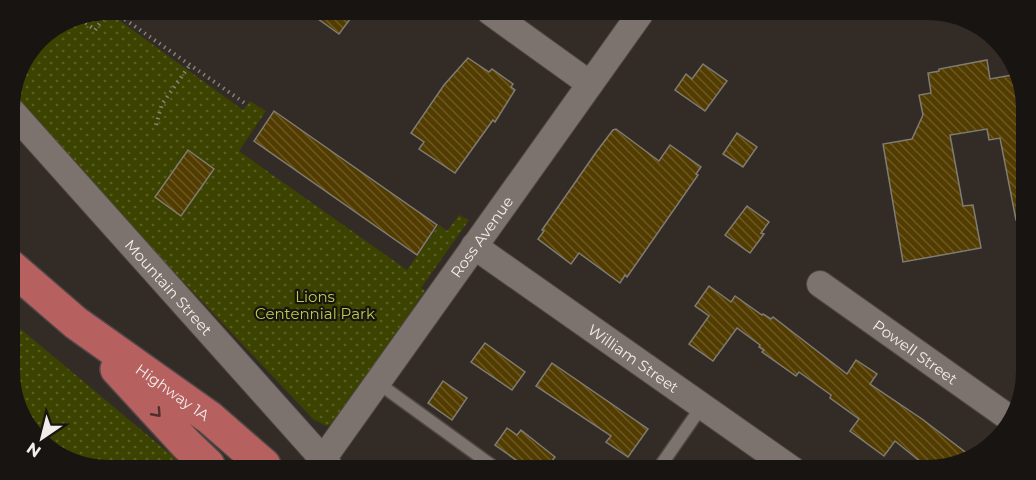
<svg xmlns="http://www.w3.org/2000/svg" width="1036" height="480" font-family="Montserrat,sans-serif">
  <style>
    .green { fill: url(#green-dots) }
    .building { fill: url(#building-back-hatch); stroke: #807c73; stroke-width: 1.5 }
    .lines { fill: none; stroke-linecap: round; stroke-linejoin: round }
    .service-casing { stroke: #4e4744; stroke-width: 15 }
    .minor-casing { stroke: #4e4744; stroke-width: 28 }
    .primary-casing { stroke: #4e4744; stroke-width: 36 }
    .path { stroke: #87817d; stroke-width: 4; stroke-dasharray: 1.5 4.5; stroke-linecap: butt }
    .service { stroke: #7c736e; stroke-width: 12 }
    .minor { stroke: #7c736e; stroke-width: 26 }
    .primary { stroke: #b66060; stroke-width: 33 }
    .oneway { stroke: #4f2f2d }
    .labels { text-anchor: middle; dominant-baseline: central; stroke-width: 4.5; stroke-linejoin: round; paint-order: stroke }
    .street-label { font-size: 15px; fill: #f2edea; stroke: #171412 }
    .park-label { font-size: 15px; fill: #bccd47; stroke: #171412 }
  </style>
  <defs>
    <pattern id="green-dots" width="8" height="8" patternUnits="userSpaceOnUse" patternTransform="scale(1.5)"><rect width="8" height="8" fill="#3c4300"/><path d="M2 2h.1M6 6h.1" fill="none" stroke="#595e25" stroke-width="1.8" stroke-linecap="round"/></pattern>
    <pattern id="building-back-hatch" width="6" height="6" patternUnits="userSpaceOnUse" patternTransform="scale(1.5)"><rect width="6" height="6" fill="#523c00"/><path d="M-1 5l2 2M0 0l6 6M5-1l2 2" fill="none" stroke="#6b5825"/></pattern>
  </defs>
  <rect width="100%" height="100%" fill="#322b26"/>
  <!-- green -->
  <g class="green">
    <path d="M 105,10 L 243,110 L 250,101 L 266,111 L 239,151 L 407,270 L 439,225 L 447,231 L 459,215 L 469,220 L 421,288 L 425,291 L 332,424 L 326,426 L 313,419 L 91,184 L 20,104 L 13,92 L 42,34 Z"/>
    <path d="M 10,320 L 182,464 L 70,463 L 30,433 L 11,391 Z"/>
  </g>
  <!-- building -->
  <g class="building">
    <path d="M 307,11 L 356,11 L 339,34 Z"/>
    <path d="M 468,58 L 489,72 L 492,69 L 513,84 L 511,87 L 515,90 L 495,122 L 493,120 L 455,173 L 419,149 L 424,142 L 411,133 L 444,85 Z"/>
    <path d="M 987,60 L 990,79 L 1018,74 L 1026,94 L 1023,220 L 1016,220 L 1000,138 L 989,140 L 987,129 L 950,135 L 963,206 L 973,205 L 981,248 L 903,262 L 883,144 L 912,139 L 923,115 L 919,95 L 931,93 L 928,73 L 939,71 L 939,69 Z"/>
    <path d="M 703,64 L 727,81 L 705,111 L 675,90 L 686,74 L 692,79 Z"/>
    <path d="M 274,111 L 437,225 L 417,255 L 254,141 Z"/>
    <path d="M 616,129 L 659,161 L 670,145 L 701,167 L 696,174 L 698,175 L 627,277 L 625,275 L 620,283 L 579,253 L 571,264 L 538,239 L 544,231 L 542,230 L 597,151 L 613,130 Z"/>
    <path d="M 737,133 L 757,147 L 743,167 L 723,154 Z"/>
    <path d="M 188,150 L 214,169 L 181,216 L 155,197 Z"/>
    <path d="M 747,206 L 769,222 L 761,233 L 764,234 L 750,253 L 725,235 Z"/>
    <path d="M 709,286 L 731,302 L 735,296 L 762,315 L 763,314 L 771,319 L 773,317 L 847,374 L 856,360 L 877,374 L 870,384 L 922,419 L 973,458 L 932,471 L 895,441 L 884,456 L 850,431 L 859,419 L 830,398 L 831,395 L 799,372 L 796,376 L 762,352 L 764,350 L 759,347 L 760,345 L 737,328 L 713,361 L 689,344 L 709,316 L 695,306 Z"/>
    <path d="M 485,343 L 525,372 L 512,390 L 471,362 Z"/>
    <path d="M 552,363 L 648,429 L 628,457 L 606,442 L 611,436 L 536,386 Z"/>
    <path d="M 443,381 L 467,398 L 452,420 L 428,403 Z"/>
    <path d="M 507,428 L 517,435 L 521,430 L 555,457 L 547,467 L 526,467 L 495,445 Z"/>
  </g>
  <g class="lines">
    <!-- service casing -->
    <g class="service-casing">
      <g id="service">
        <path d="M 378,383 L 494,467"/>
        <path d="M 659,468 L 702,406"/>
      </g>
    </g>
    <!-- minor casing -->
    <g class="minor-casing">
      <g id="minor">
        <path d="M 490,12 L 590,84"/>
        <path id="s1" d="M 9,108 L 329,466"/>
        <path id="s2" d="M 474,246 L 793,470"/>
        <path id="s3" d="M 820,284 L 1012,420"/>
        <path id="s4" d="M 323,459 L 640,14"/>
      </g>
    </g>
    <!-- primary casing -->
    <g class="primary-casing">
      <g id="primary">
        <path id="s5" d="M 10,266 L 76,323 L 210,418 L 264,465"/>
        <path d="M 117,369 L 186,444 L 208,465"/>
      </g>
    </g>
    <!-- path -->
    <g class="path">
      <path d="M 110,9 L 246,104"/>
      <path d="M 81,19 L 95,30 L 110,9"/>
      <path d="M 156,125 L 162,104 L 190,65"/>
    </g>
    <!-- service -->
    <use href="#service" class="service"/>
    <!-- minor -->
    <use href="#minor" class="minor"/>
    <!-- primary -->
    <use href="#primary" class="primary"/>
  </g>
  <!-- one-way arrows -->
  <defs><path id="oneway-chevron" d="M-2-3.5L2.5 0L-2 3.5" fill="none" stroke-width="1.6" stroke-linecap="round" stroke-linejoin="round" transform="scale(1.5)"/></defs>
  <use class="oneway" href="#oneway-chevron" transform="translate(157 413) rotate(48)"/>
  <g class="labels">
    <!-- street labels -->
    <g class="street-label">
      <text stroke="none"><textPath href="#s4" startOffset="273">Ross Avenue</textPath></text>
      <text stroke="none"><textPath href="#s1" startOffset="240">Mountain Street</textPath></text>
      <text stroke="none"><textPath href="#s3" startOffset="117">Powell Street</textPath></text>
      <text stroke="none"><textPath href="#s2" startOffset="195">William Street</textPath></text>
      <text stroke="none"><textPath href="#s5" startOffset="206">Highway 1A</textPath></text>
    </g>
    <!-- park labels -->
    <g class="park-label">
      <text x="315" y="296">Lions<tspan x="315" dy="17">Centennial Park</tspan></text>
    </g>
  </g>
  <!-- crop -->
  <path d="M0 0H1036V480H0ZM108 20H928A88 88 0 0 1 1016 108V372A88 88 0 0 1 928 460H108A88 88 0 0 1 20 372V108A88 88 0 0 1 108 20Z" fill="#171412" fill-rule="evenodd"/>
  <!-- north arrow -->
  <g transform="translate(42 438) rotate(215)" stroke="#171412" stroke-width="4.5" paint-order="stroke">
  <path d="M0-4.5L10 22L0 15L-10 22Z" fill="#f2edea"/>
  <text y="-9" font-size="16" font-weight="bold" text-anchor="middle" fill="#f2edea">N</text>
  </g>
</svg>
